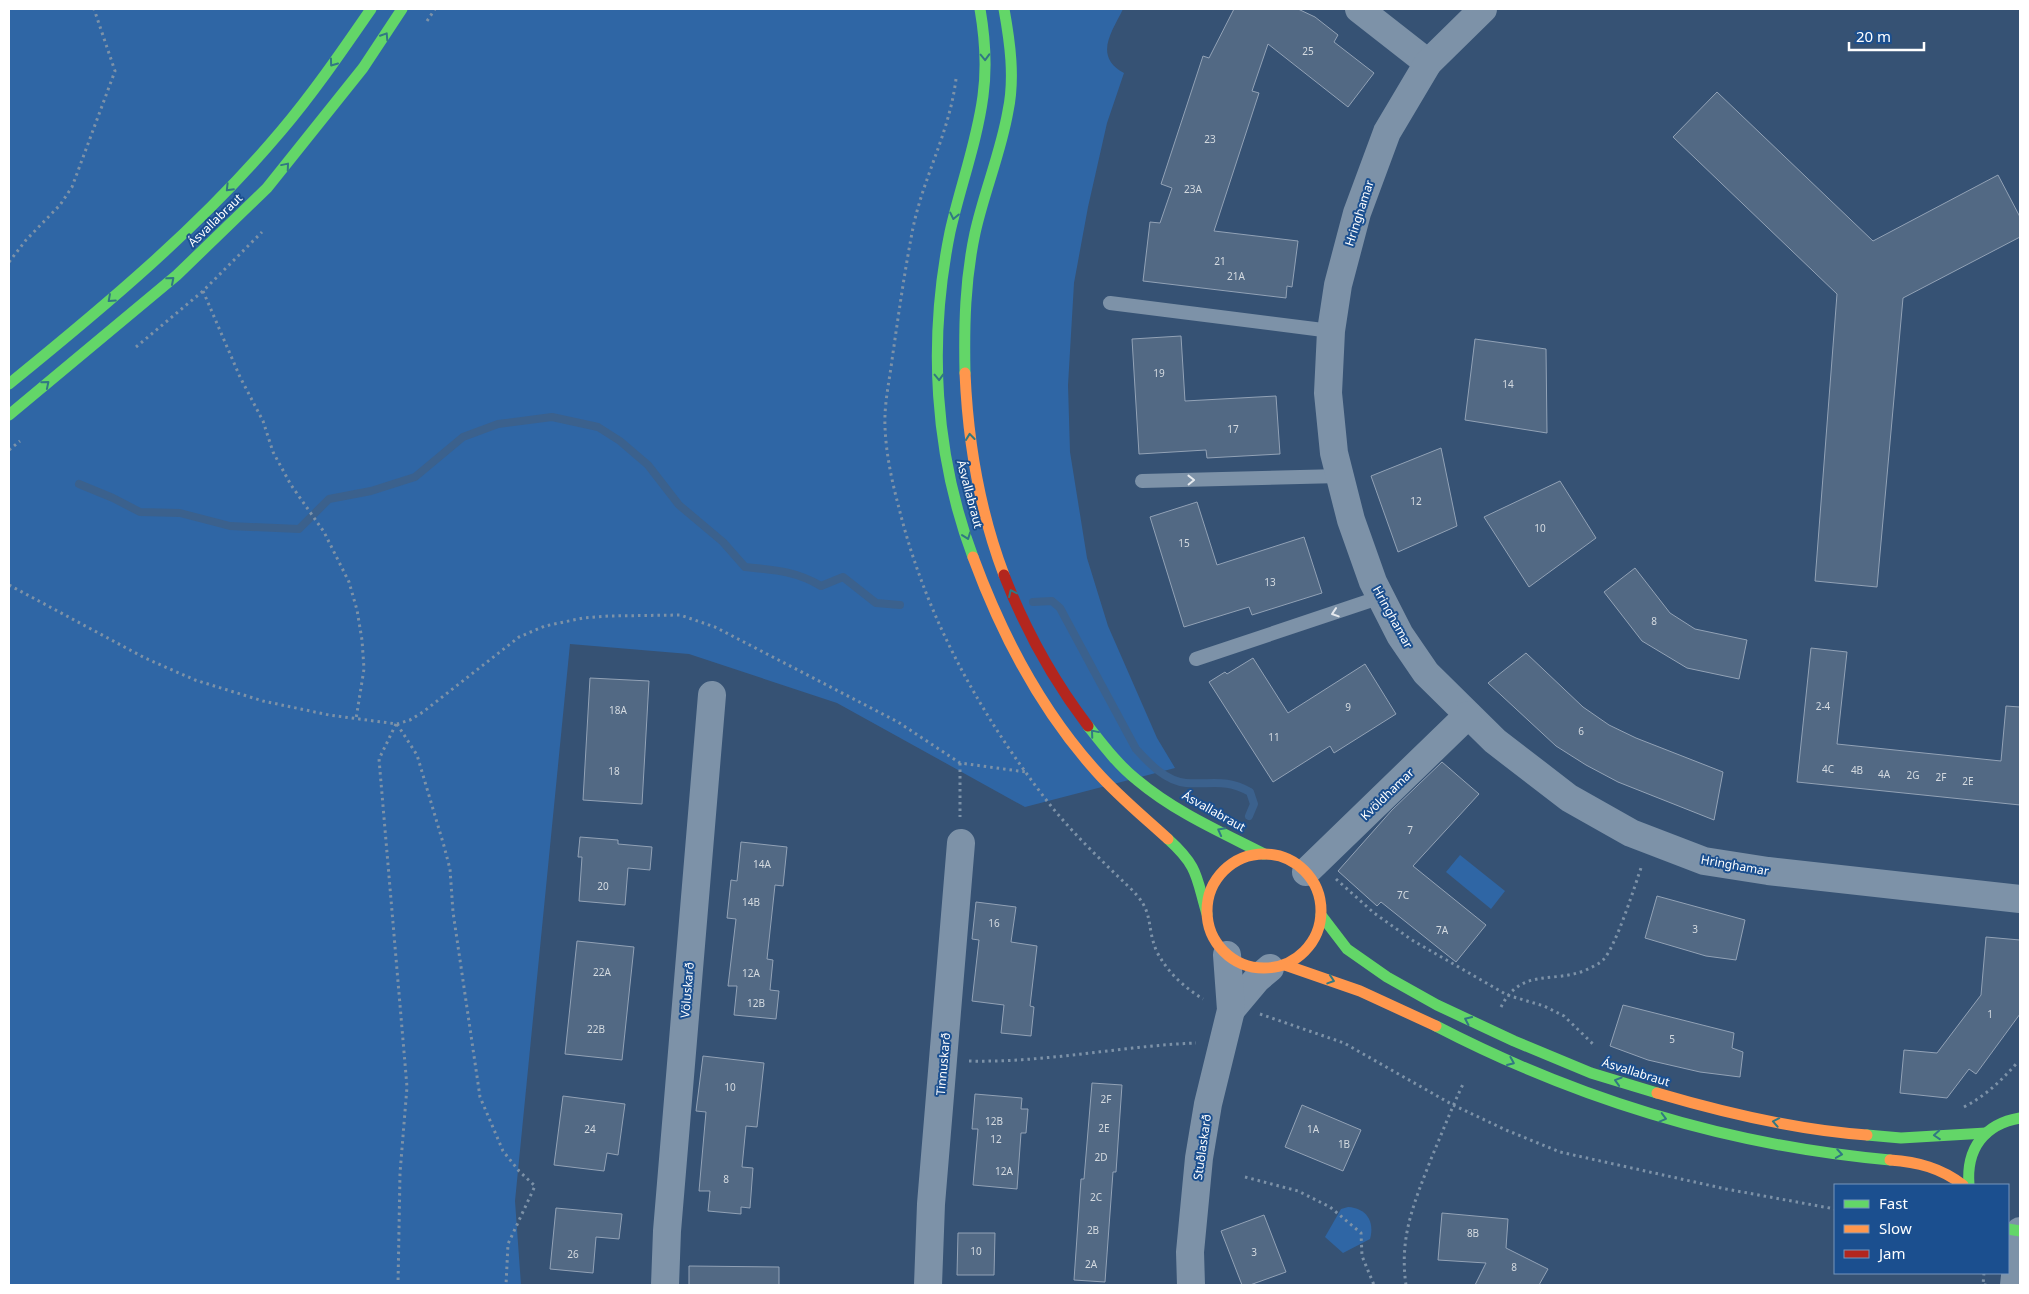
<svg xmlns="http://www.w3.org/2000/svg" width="2029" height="1294" font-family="'Noto Sans',sans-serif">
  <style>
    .green { fill: #2f66a5 }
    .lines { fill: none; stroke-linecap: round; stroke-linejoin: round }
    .stream { stroke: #3b618d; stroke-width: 8 }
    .building { fill: #526984; stroke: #92a2b6 }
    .path { stroke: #7d92a8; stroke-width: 3; stroke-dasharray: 2.5 4; stroke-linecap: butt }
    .lane { stroke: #7d92a8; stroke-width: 14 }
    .street { stroke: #7d92a8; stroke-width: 28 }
    .fast { stroke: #63d668; stroke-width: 11 }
    .slow { stroke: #ff974d; stroke-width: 11 }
    .jam { stroke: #b3261e; stroke-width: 11 }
    .oneway { stroke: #317883 }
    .oneway2 { stroke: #e5e9ee }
    .labels { text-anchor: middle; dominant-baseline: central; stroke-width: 4; stroke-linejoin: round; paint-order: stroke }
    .number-label { font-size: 10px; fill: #d4dae0 }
    .street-label { font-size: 12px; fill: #fff; stroke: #1b4f8f }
  </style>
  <rect width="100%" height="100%" fill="#365274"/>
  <!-- green -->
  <g class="green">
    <path d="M 9,9 L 1123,9 C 1112,32 1093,56 1124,73 L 1107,123 L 1088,207 L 1074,283 L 1068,385 L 1070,452 L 1087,558 L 1108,626 L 1157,738 L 1175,768 L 1025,807 L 837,703 L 689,654 L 570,644 L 515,1201 L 521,1285 L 9,1285 Z"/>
    <path d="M 1460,855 L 1505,891 L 1491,909 L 1446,872 Z"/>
    <path d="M 1348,1207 C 1366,1208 1375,1221 1370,1239 L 1343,1253 L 1325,1237 L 1341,1209 Z"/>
  </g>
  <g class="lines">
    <!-- stream -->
    <g class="stream">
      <path d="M 79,484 L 113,498 L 140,512 L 180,513 L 230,526 L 299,529 L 329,499 L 371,491 L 415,477 L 463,437 L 498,424 L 552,417 L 598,427 L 620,441 L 648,465 L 679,505 L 723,542 L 745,567 C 775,570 796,571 821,586 L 843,577 L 876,603 L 900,605"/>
      <path d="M 1033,602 L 1052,601 L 1060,608 L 1136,749 C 1149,763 1165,781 1186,783 C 1211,785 1225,778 1250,792 L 1254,804 L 1249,816"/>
    </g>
  </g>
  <!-- building -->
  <g class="building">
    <path d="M 1234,9 L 1298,9 L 1315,17 L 1338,35 L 1334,42 L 1374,73 L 1348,107 L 1268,44 L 1252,91 L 1259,93 L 1214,231 L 1298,241 L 1292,287 L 1287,286 L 1286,298 L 1143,281 L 1150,222 L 1160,223 L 1172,188 L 1161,184 L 1203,56 L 1209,58 Z"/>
    <path d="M 1717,92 L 1873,241 L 1998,175 L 2020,217 L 2020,237 L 1903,298 L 1877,587 L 1815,581 L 1837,294 L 1673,137 Z"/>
    <path d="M 1181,336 L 1185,401 L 1276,396 L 1280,454 L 1207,458 L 1206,450 L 1139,454 L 1132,339 Z"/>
    <path d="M 1475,339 L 1546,349 L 1547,433 L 1465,420 Z"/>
    <path d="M 1441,448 L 1457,526 L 1398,552 L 1371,476 Z"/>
    <path d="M 1560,481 L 1596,538 L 1529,587 L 1484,517 Z"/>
    <path d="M 1197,502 L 1217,565 L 1304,537 L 1322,593 L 1252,615 L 1249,607 L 1184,627 L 1150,517 Z"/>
    <path d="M 1635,568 L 1670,613 L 1695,629 L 1747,640 L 1739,679 L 1687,668 L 1642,641 L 1604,592 Z"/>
    <path d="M 1811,648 L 1847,652 L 1837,744 L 2001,761 L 2006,706 L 2020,707 L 2020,805 L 1797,782 Z"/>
    <path d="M 1526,653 L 1583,707 L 1609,725 L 1636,738 L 1723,772 L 1714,820 L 1618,782 L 1586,765 L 1556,746 L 1488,683 Z"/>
    <path d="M 1253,658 L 1288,713 L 1365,664 L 1396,714 L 1334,753 L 1330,746 L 1273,782 L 1209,682 L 1225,672 L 1227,674 Z"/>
    <path d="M 590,678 L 649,681 L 642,804 L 583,800 Z"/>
    <path d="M 1442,762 L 1479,794 L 1413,866 L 1486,925 L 1456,962 L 1381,902 L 1377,906 L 1338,871 L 1392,810 Z"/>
    <path d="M 580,837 L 618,840 L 618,844 L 652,847 L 650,870 L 628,868 L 625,905 L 579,901 L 582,857 L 578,857 Z"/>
    <path d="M 741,842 L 787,847 L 783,886 L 775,885 L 767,959 L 773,960 L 770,990 L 779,991 L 776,1019 L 734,1015 L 737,986 L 728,986 L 736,919 L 727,918 L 731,880 L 737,881 Z"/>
    <path d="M 1657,896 L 1745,920 L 1736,960 L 1706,956 L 1645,938 Z"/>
    <path d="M 976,902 L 1016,907 L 1011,942 L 1037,946 L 1030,1006 L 1034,1007 L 1031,1036 L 1001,1033 L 1004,1005 L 972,1001 L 979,940 L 972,939 Z"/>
    <path d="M 1986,937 L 2020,940 L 2020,1014 L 1976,1074 L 1969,1069 L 1947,1098 L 1900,1093 L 1904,1050 L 1937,1053 L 1981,995 Z"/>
    <path d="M 577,941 L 634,947 L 622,1060 L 565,1054 Z"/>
    <path d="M 1623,1005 L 1734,1033 L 1732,1048 L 1743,1052 L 1740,1077 L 1700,1072 L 1648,1060 L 1610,1046 Z"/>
    <path d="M 703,1056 L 764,1063 L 757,1127 L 746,1126 L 742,1167 L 753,1168 L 750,1208 L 741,1207 L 741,1214 L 708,1211 L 710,1191 L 699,1191 L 706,1112 L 696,1111 Z"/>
    <path d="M 1092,1083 L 1122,1085 L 1116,1172 L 1113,1172 L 1105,1282 L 1074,1280 L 1081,1179 L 1084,1179 Z"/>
    <path d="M 975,1094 L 1022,1098 L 1021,1109 L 1028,1109 L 1026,1133 L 1021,1133 L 1017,1189 L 973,1185 L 978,1129 L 972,1129 Z"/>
    <path d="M 563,1096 L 625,1104 L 618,1155 L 607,1153 L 604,1171 L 554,1165 Z"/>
    <path d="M 1302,1105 L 1361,1130 L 1343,1171 L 1285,1147 Z"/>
    <path d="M 556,1208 L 622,1214 L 619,1239 L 596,1237 L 593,1273 L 550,1269 Z"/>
    <path d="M 1442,1213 L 1508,1219 L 1506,1248 L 1548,1269 L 1539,1285 L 1475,1285 L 1486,1263 L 1438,1260 Z"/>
    <path d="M 1264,1215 L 1286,1272 L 1250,1285 L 1242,1285 L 1221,1231 Z"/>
    <path d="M 958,1233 L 995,1233 L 994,1275 L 957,1275 Z"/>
    <path d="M 689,1266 L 779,1267 L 779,1285 L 689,1285 Z"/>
  </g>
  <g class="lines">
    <!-- path -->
    <g class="path">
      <path d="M 427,21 L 435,9"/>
      <path d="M 956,79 C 949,135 922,179 912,233 C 904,275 898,318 892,360 C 889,383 884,405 885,427 C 886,454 892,482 899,508 C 925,614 978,711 1044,797 C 1069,830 1100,859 1129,887 C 1156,912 1145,925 1157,952 C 1168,973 1184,987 1203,999"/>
      <path d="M 9,262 L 26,240 L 60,205 L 72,187 L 115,71 L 94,9"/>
      <path d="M 203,291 L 240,377 L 263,421 L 273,452 L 291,485 L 324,532 L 349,582 L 357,610 L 362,640 L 364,669 L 356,719"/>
      <path d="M 136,347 L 203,291 L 262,232"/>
      <path d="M 9,450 L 20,441"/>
      <path d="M 9,585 L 145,658 L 195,680 L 263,701 L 329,715 L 397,724 L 410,720 L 423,712 L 519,637 L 545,626 L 583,618 L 609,616 L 680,615 L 715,627 L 898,722 L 960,763 L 1026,772"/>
      <path d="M 396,724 L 379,759 L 407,1087 L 400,1173 L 398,1285"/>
      <path d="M 397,724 L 417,755 L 444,846 L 450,869 L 453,912 L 480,1097 L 503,1151 L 519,1171 L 535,1186 L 508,1244 L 506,1285"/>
      <path d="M 960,763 L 960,817"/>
      <path d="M 1336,879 L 1374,913 L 1412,940 L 1507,995 L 1544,1006 L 1564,1016 L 1593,1044"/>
      <path d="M 1501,1007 C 1521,967 1553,984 1586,970 C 1592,967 1599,964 1603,960 C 1616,947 1635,885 1642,865"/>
      <path d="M 1260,1014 L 1344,1043 L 1453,1105 L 1506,1130 L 1560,1152 L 1726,1189 L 1835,1209"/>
      <path d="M 969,1061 C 1045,1063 1120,1046 1196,1043"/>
      <path d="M 1964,1107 C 1985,1096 2000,1082 2016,1064 L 2020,1065"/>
      <path d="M 1245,1177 L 1298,1191 L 1330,1207 L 1361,1233 L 1362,1256 L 1374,1285"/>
      <path d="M 1984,1273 L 1983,1285 L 1987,1285"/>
      <path d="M 1406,1285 C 1399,1237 1414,1203 1431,1159 C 1442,1133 1452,1107 1464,1082"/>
    </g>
    <!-- lane -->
    <g class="lane">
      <path d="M 1110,303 L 1331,331"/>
      <path d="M 1142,481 L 1340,476"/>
      <path d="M 1196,659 L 1381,597"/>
    </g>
    <!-- street -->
    <g class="street">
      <path d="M 1359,9 L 1428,63"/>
      <path d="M 1483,9 L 1428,63 L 1387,132 L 1357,213 L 1338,285 L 1331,331 L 1328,393 L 1334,453 L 1351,520 L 1373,582 L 1400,635 L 1426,673 L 1495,741 L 1569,798 L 1631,833 L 1704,861 L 1768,871 L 2020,899"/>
      <path d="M 1306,872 L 1468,715"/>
      <path d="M 1231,1010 L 1257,979 L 1270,968"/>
      <path d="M 665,1285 L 667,1231 L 712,695"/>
      <path d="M 928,1285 L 931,1204 L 961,843"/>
      <path d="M 1191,1285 L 1190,1252 L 1199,1158 L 1208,1104 L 1231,1010 L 1227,955"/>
      <path d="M 2014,1285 L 2020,1231"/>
    </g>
    <!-- fast -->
    <g class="fast">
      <path d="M 965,373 C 964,325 965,280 975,233 C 984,192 1001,152 1008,111 C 1015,78 1010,42 1004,9"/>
      <path d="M 9,384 C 105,306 201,226 281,131 C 314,92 342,51 371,9"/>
      <path d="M 9,415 L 177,275 L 267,188 L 363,68 L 402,9"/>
      <path d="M 973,557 C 934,453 928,340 950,232 C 960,187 977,142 983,96 C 987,67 985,38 980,9"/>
      <path d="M 1088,726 C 1103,745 1118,765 1137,780 C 1175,812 1221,832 1264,854"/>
      <path d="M 1168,839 C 1199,867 1196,877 1207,914"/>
      <path d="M 1321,915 L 1347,949 L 1387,977 L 1437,1005 L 1514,1041 L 1591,1073 L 1657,1093"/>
      <path d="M 1436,1026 C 1577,1099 1731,1146 1890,1160"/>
      <path d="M 1867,1135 L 1901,1138 L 1986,1133"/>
      <path d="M 1969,1185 C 1966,1149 1984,1124 2020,1118"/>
      <path d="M 2008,1229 L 2020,1231"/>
    </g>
    <!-- slow -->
    <g class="slow">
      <path d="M 965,373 C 968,443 979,509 1004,575"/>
      <path d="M 973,557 C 1001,633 1041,710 1096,771 C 1118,796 1144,817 1168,839"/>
      <circle cx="1264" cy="911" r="57"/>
      <path d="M 1285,965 L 1360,991 L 1436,1026"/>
      <path d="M 1657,1093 C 1725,1113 1796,1130 1867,1135"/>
      <path d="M 1890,1160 C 1918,1162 1941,1168 1963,1185"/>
    </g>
    <!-- jam -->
    <path class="jam" d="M 1004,575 C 1025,629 1053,680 1088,726"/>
  </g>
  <!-- one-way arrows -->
  <defs><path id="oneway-chevron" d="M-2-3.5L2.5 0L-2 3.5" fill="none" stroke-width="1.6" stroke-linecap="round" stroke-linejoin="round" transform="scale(1.25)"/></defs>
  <g class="oneway">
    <use href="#oneway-chevron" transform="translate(385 36) rotate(-57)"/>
    <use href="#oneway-chevron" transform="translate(985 57) rotate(88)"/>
    <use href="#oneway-chevron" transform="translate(333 63) rotate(126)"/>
    <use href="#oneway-chevron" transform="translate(286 166) rotate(-50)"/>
    <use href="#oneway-chevron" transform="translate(229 188) rotate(134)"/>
    <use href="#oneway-chevron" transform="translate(954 216) rotate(102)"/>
    <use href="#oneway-chevron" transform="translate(171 280) rotate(-41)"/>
    <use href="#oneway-chevron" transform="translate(111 299) rotate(138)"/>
    <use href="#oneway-chevron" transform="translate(939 377) rotate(88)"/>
    <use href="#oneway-chevron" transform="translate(46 384) rotate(-40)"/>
    <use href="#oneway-chevron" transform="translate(970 437) rotate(-96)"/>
    <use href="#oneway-chevron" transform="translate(967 536) rotate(70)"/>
    <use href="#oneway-chevron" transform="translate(1012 593) rotate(-115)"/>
    <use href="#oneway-chevron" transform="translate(1094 733) rotate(-130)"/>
    <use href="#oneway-chevron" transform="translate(1221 831) rotate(-152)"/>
    <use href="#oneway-chevron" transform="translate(1331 980) rotate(18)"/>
    <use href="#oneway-chevron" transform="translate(1468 1020) rotate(-155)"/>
    <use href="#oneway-chevron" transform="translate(1511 1062) rotate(23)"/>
    <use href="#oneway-chevron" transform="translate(1618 1081) rotate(-163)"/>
    <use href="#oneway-chevron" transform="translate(1663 1118) rotate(15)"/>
    <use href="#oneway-chevron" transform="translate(1776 1122) rotate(-169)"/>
    <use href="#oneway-chevron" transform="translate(1937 1135) rotate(176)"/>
    <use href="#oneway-chevron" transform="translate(1839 1154) rotate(9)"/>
  </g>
  <g class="oneway2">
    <use href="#oneway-chevron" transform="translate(1191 480) rotate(-1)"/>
    <use href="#oneway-chevron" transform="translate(1335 613) rotate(162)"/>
  </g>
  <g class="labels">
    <!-- number labels -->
    <g class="number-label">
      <text x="1308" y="51">25</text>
      <text x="1210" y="139">23</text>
      <text x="1193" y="189">23A</text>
      <text x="1220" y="261">21</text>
      <text x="1236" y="276">21A</text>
      <text x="1159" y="373">19</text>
      <text x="1508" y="384">14</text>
      <text x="1233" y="429">17</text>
      <text x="1416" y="501">12</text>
      <text x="1540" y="528">10</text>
      <text x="1184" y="543">15</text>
      <text x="1270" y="582">13</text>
      <text x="1654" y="621">8</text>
      <text x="1823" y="706">2-4</text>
      <text x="1348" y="707">9</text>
      <text x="618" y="710">18A</text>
      <text x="1581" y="731">6</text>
      <text x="1274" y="737">11</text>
      <text x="1828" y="769">4C</text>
      <text x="1857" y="770">4B</text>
      <text x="614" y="771">18</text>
      <text x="1884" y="774">4A</text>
      <text x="1913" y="775">2G</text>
      <text x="1941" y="777">2F</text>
      <text x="1968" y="781">2E</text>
      <text x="1410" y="830">7</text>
      <text x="762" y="864">14A</text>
      <text x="603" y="886">20</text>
      <text x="1403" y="895">7C</text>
      <text x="751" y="902">14B</text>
      <text x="994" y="923">16</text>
      <text x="1695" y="929">3</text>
      <text x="1442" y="930">7A</text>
      <text x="602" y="972">22A</text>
      <text x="751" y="973">12A</text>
      <text x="756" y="1003">12B</text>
      <text x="1990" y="1014">1</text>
      <text x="596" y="1029">22B</text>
      <text x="1672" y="1039">5</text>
      <text x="730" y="1087">10</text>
      <text x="1106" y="1099">2F</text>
      <text x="994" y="1121">12B</text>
      <text x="1104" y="1128">2E</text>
      <text x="590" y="1129">24</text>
      <text x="1313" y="1129">1A</text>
      <text x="996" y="1139">12</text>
      <text x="1344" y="1144">1B</text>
      <text x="1101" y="1157">2D</text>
      <text x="1004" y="1171">12A</text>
      <text x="726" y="1179">8</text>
      <text x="1096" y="1197">2C</text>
      <text x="1093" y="1230">2B</text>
      <text x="1473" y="1233">8B</text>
      <text x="976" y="1251">10</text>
      <text x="1254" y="1252">3</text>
      <text x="573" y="1254">26</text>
      <text x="1091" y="1264">2A</text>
      <text x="1514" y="1267">8</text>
    </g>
    <!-- street labels -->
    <g class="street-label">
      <text transform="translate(1359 213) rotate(-72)">Hringhamar</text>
      <text transform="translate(215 220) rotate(-44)">Ásvallabraut</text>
      <text transform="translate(970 494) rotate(75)">Ásvallabraut</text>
      <text transform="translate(1393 617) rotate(61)">Hringhamar</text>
      <text transform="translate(1387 794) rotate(-44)">Kvöldhamar</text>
      <text transform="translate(1214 811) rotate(29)">Ásvallabraut</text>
      <text transform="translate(1735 865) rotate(10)">Hringhamar</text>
      <text transform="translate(687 990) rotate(-85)">Völuskarð</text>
      <text transform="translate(943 1064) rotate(-85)">Tinnuskarð</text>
      <text transform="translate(1636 1072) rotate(17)">Ásvallabraut</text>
      <text transform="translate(1202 1147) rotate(-82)">Stuðlaskarð</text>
    </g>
  </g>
  <!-- border -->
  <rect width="2029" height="1294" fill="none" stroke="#ffffff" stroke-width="20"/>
  <!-- legend -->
  <rect x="1834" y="1184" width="175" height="90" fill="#1b4f8f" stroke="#7695bc"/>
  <rect x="1844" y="1200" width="25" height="8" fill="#63d668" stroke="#7695bc"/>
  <text x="1879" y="1209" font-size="15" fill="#ffffff">Fast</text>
  <rect x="1844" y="1225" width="25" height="8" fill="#ff974d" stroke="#7695bc"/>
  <text x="1879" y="1234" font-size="15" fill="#ffffff">Slow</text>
  <rect x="1844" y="1250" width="25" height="8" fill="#b3261e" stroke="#7695bc"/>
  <text x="1879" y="1259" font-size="15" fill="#ffffff">Jam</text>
  <!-- scale -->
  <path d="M1849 42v8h75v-8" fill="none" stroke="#ffffff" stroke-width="2.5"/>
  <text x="1856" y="42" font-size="15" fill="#ffffff" stroke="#1b4f8f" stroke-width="4" paint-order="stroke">20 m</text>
</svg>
